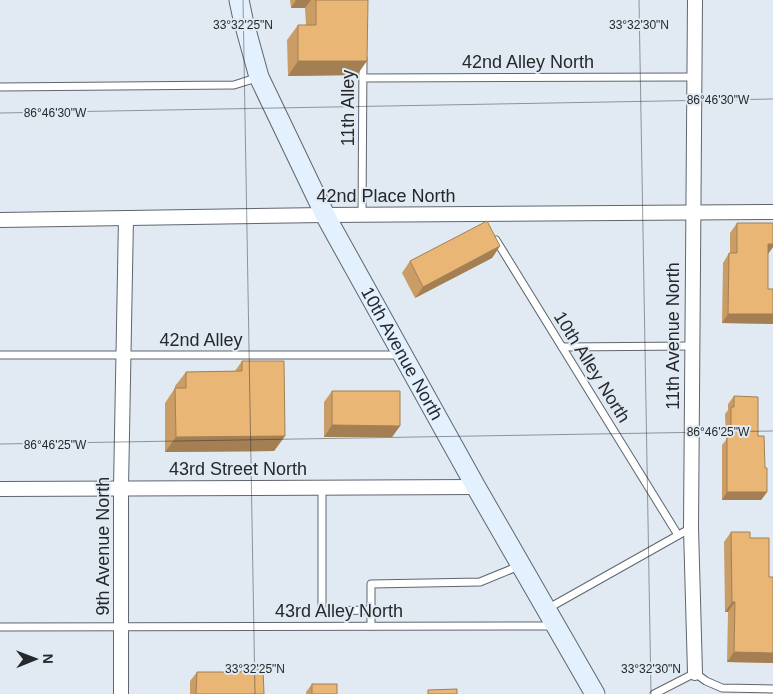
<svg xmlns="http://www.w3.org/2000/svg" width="773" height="694" font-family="Helvetica,sans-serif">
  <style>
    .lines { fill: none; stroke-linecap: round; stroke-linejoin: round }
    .lane-casing { stroke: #5f666e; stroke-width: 9 }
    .street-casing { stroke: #5f666e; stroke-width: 16 }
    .secondary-casing { stroke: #5f666e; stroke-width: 21 }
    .lane { stroke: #fff; stroke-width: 7 }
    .street { stroke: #fff; stroke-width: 14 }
    .secondary { stroke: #e3f0fe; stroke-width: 19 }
    .wall { fill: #c99d65 }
    .shaded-wall { fill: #a47f53 }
    .building { fill: #eab676; stroke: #a47f53 }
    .ticks { fill: none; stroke: #25282c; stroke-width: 1; stroke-opacity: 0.45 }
    .labels { text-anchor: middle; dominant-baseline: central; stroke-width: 4; stroke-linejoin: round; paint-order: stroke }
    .street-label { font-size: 18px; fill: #25282c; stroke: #e1eaf3 }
    .ticks-label { font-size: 12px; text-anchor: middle; fill: #25282c; stroke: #e1eaf3; stroke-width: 4; stroke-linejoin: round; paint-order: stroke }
  </style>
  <rect width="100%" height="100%" fill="#e1eaf3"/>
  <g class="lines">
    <!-- lane casing -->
    <g class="lane-casing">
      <g id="lane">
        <path d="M 363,78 L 694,77"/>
        <path d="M 0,87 L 234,85 L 259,77"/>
        <path d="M 362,215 L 363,58"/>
        <path d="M 496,240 L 678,535"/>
        <path d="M 562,347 L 691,346"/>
        <path d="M 0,355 L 400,355"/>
        <path d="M 322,487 L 322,611 L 371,610"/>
        <path d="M 547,609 L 691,528"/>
        <path d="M 371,626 L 371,584 L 480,582 L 519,566"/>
        <path d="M 0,627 L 553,626"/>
        <path d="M 654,694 L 695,673 L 706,681 L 722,688 L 773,689"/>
      </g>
    </g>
    <!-- street casing -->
    <g class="street-casing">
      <g id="street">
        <path d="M 695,0 L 691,528 L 695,673"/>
        <path d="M 0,220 L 325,215 L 773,212"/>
        <path d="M 0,489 L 476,487"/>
        <path d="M 121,694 L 121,488 L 126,218"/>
      </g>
    </g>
    <!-- secondary casing -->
    <g class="secondary-casing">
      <g id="secondary">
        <path id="s1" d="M 239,0 L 243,19 L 259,77 L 325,215 L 476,487 L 595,694"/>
      </g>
    </g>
    <!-- lane -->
    <use href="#lane" class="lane"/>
    <!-- street -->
    <use href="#street" class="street"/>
    <!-- secondary -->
    <use href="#secondary" class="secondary"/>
  </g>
  <!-- wall -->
  <g class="wall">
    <path d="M 290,0 L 368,0 L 357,75 L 288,76 L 287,40 L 298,25 L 306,25 L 305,8 L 291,8 Z"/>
    <path d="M 737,223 L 773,247 L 768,253 L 768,289 L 773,289 L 773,324 L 722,323 L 723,263 L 729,253 L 730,253 L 730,233 Z"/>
    <path d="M 500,246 L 492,258 L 415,298 L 402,273 L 410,261 Z"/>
    <path d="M 242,361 L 285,436 L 274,451 L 165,452 L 165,403 L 175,388 L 175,386 L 186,372 L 235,371 Z"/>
    <path d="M 332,391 L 400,426 L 392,437 L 324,437 L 324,402 Z"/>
    <path d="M 734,396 L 758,436 L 765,468 L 767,492 L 761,500 L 722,500 L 722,445 L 726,440 L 725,414 L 728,410 L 728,404 Z"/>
    <path d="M 731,532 L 750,538 L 769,577 L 773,577 L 773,663 L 727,662 L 728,612 L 725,612 L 724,542 Z"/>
    <path d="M 242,669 L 264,694 L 190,694 L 190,681 L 197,672 L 240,672 Z"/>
    <path d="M 312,684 L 337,694 L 306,694 L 306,692 Z"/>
  </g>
  <!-- shaded-wall -->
  <g class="shaded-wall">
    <path d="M 296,0 L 311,0 L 305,8 L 291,8 Z"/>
    <path d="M 298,61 L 367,61 L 357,75 L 288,76 Z"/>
    <path d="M 768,244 L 773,244 L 773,247 L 768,254 Z"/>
    <path d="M 500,246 L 492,258 L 415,298 L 423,287 Z"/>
    <path d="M 728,314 L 773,314 L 773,324 L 722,323 Z"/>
    <path d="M 332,425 L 400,426 L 392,437 L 324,437 Z"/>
    <path d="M 285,436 L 274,451 L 165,452 L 176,437 Z"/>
    <path d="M 727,492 L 767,492 L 761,500 L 722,500 Z"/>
    <path d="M 732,602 L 735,602 L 728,612 L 725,612 Z"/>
    <path d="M 734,652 L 773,653 L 773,663 L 727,662 Z"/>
  </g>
  <!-- building -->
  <g class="building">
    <path d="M 316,0 L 368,0 L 367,61 L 298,61 L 298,25 L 316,25 Z"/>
    <path d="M 487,221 L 500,246 L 423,287 L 410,261 Z"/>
    <path d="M 737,223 L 773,223 L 773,244 L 768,244 L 768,289 L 773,289 L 773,314 L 728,314 L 729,253 L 737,253 Z"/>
    <path d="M 242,361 L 284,361 L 285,436 L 176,437 L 175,388 L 186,388 L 186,372 L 242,371 Z"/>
    <path d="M 332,391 L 400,391 L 400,426 L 332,425 Z"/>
    <path d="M 734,396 L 758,397 L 758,436 L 764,436 L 765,468 L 767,468 L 767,492 L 727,492 L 727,437 L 731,437 L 731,407 L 734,407 Z"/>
    <path d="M 731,532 L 750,532 L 750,538 L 769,538 L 769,577 L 773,577 L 773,653 L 734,652 L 735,602 L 732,602 Z"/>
    <path d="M 242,669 L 263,669 L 264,694 L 196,694 L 197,672 L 242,672 Z"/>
    <rect x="312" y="684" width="25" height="10"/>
    <path d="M 457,689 L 457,694 L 428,694 L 428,690 Z"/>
  </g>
  <!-- ticks -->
  <path class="ticks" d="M 243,0 L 255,694M 639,0 L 651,694M 0,113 L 773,99M 0,444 L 773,431"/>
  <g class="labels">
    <!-- street labels -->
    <g class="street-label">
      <text x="528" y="62">42nd Alley North</text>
      <text transform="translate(348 108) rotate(-90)">11th Alley</text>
      <text x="386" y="196">42nd Place North</text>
      <text transform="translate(673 336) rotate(-90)">11th Avenue North</text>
      <text x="201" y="340">42nd Alley</text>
      <text stroke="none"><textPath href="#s1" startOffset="391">10th Avenue North</textPath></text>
      <text transform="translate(592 367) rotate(58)">10th Alley North</text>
      <text x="238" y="469">43rd Street North</text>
      <text transform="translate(103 546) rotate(-90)">9th Avenue North</text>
      <text x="339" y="611">43rd Alley North</text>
    </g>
  </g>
  <g class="ticks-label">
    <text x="243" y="29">33°32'25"N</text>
    <text x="639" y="29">33°32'30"N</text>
    <text x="718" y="104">86°46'30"W</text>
    <text x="55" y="117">86°46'30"W</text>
    <text x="718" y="436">86°46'25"W</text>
    <text x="55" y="449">86°46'25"W</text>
    <text x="255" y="673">33°32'25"N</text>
    <text x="651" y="673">33°32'30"N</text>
  </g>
  <!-- north arrow -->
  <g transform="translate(35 659) rotate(89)" stroke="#e1eaf3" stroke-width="4" paint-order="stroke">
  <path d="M0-4L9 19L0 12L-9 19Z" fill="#25282c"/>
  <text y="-8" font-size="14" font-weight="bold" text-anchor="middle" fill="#25282c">N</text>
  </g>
</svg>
